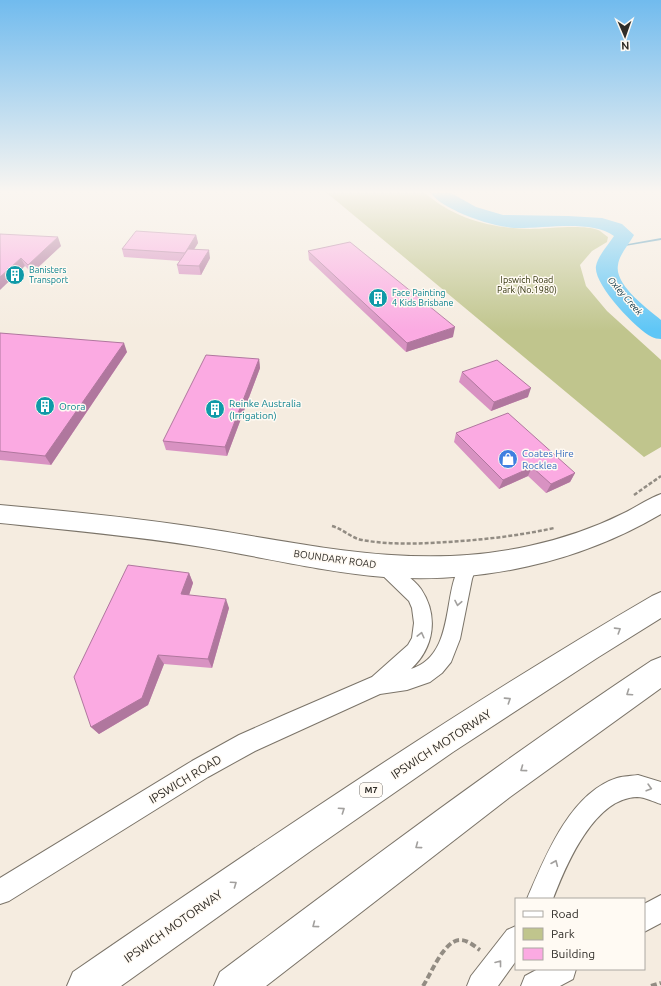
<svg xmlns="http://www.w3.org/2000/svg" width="661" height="986" font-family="Ubuntu,sans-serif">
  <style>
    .green { fill: #c0c58d }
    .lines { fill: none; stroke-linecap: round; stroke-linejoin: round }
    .stream { fill: #5098b8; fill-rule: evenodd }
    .river { fill: #5ec6f6; fill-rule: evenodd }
    .street-casing { stroke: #7b7469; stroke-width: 2 }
    .secondary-casing { stroke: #7b7469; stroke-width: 2 }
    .highway-casing { stroke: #7b7469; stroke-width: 2 }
    .path-far1 { stroke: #928c83; stroke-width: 2.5; stroke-dasharray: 4 2; stroke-linecap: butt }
    .path { stroke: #928c83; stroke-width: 4; stroke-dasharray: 6 3; stroke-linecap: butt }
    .street { fill: #fff; fill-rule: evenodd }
    .secondary { fill: #fff; fill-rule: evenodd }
    .highway { fill: #fff; fill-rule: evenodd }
    .wall { fill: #d892c2 }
    .shaded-wall { fill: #b0779e }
    .building { fill: #fbaae2; stroke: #b0779e }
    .oneway { stroke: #a2a09e }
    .labels { text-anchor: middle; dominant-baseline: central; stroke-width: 3; stroke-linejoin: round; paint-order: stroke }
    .far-culture-label { font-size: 9px; fill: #0d838f; stroke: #fffaf3; text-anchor: start }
    .far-park-label { font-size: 9px; fill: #2f3108; stroke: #fffaf3 }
    .far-water-label { font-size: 9px; font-style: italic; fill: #002e41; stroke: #fffaf3 }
    .shield { fill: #fffaf3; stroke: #6e6a65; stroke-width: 1 }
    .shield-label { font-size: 9px; font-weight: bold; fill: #302d28 }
    .culture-label { font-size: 10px; fill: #0d838f; stroke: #fffaf3; text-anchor: start }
    .shop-label { font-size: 10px; fill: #366cbe; stroke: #fffaf3; text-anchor: start }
    .street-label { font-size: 10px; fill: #302d28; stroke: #fffaf3 }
    .near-street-label { font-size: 12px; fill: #302d28; stroke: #fffaf3 }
  </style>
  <rect width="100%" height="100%" fill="#f5ece0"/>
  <!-- green -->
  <path class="green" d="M 327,193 L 425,193 C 455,219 491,228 530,229 C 548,229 582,224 598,230 C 601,231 605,235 608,237 L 607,242 L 592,251 L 580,265 L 586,286 L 607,311 L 661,360 L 661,447 L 644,457 Z"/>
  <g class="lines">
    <!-- stream -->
    <path class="stream" d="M 661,238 L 661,240 L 619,247 L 617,246 Z"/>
    <!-- river -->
    <path class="river" d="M 431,193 L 451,193 L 476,207 L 503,215 L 568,216 L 602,218 L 622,224 L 634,235 C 629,244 619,255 618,265 C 614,285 648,309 661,320 L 661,339 C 658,339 654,338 652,337 C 636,329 593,284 596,266 C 598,256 608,245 614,236 C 591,219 542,229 514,228 C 495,226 476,220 458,212 C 449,207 437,202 431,193 Z"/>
    <!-- street casing -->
    <g class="street-casing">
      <g id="street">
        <path d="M 383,558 L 389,560 C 399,570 413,578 421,589 C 439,616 434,648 411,669 C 449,657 445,610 454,580 C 456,573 460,566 463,560 L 469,558 L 475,560 L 477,565 L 472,579 L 460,639 L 451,662 L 442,673 L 430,682 L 407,690 L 380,694 L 255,751 L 208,777 L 9,901 L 0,904 L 0,878 L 192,761 L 239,735 L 284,715 L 372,677 L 408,645 L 412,638 L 414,623 L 412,608 L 409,601 L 377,570 L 375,565 L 377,560 Z"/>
        <path d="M 638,775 L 661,782 L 661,804 C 654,802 645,797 637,797 C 594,798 566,865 553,899 L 527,899 C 545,857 570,793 617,778 C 624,776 632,776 638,775 Z"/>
        <path d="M 661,895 L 661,923 L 644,932 L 644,904 Z"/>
        <path d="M 516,926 L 516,961 L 498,986 L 467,986 L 471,976 L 507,930 Z"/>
        <path d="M 538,969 L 576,969 L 573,979 L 560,986 L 521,986 L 525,976 Z"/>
      </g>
    </g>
    <!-- secondary casing -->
    <g class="secondary-casing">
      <path id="secondary" d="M 661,494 L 661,514 C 578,563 480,584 384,577 C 323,572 263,557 202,547 C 135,536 68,530 0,523 L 0,505 C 68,511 135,518 202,528 C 313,545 417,571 529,546 C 561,539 592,529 622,514 C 635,508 647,499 661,494 Z"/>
    </g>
    <!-- highway casing -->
    <g class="highway-casing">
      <g id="highway">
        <path d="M 661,592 L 661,618 L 597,658 L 453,752 L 312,850 L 121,986 L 67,986 L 73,972 C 263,842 453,712 652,596 Z"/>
        <path d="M 661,657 L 661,688 L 510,797 L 266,986 L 214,986 L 220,972 C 362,866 503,759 651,661 Z"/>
      </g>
    </g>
    <!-- path-far1 -->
    <g class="path-far1">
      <path d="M 634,495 L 661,476"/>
      <path d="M 332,526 C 343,529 351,538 362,540 C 384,544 407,544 429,543 C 472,541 513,537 554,528"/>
    </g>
    <!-- path -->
    <g class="path">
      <path d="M 423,986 C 431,974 444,940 460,940 C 468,940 474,946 480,950"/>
      <path d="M 651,986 L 661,983"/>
    </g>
    <!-- street -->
    <use href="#street" class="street"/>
    <!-- secondary -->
    <use href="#secondary" class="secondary"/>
    <!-- highway -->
    <use href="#highway" class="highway"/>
  </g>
  <!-- wall -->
  <g class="wall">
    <path d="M 0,234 L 61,246 L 32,273 L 25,266 Z"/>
    <path d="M 196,235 L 198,243 L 194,249 L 210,258 L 201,275 L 179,274 L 177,265 L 180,261 L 124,257 L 122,249 Z"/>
    <path d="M 308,251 L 453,337 L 406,352 L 309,260 Z"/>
    <path d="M 0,333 L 127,352 L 51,465 L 0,460 Z"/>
    <path d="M 259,359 L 260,368 L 227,456 L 166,450 L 163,441 Z"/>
    <path d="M 462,372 L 528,397 L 491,411 L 459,382 Z"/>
    <path d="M 456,433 L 575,473 L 570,482 L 546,493 L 528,476 L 499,489 L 454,442 Z"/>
    <path d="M 189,573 L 193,583 L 189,595 L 229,608 L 212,668 L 164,664 L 148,705 L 99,734 L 91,727 Z"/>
  </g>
  <!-- shaded-wall -->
  <g class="shaded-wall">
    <path d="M 196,235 L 198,243 L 187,261 L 185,253 Z"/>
    <path d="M 58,237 L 61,246 L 32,273 L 28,265 Z"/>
    <path d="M 209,250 L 210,258 L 201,275 L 199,266 Z"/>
    <path d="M 21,258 L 25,266 L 0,290 L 0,277 Z"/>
    <path d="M 455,327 L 453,337 L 406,352 L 407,343 Z"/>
    <path d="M 124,343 L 127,352 L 51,465 L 45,456 Z"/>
    <path d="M 259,359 L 260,368 L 227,456 L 225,447 Z"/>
    <path d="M 531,388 L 528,397 L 491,411 L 494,402 Z"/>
    <path d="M 532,467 L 528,476 L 499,489 L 503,480 Z"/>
    <path d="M 575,473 L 570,482 L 546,493 L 551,484 Z"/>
    <path d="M 189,573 L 193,583 L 186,604 L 181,594 Z"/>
    <path d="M 226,599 L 229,608 L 212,668 L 208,659 Z"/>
    <path d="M 158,655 L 164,664 L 148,705 L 99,734 L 91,727 Z"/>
  </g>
  <!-- building -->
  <g class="building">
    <path d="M 136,231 L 196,235 L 185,253 L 122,249 Z"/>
    <path d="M 0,234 L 58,237 L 28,265 L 21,258 L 0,277 Z"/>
    <path d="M 350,242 L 455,327 L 407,343 L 308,251 Z"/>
    <path d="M 188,249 L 209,250 L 199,266 L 177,265 Z"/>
    <path d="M 0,333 L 124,343 L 45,456 L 0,451 Z"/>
    <path d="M 206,355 L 259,359 L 225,447 L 163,441 Z"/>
    <path d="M 497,360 L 531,388 L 494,402 L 462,372 Z"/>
    <path d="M 508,413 L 575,473 L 551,484 L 532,467 L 503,480 L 456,433 Z"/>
    <path d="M 128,565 L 189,573 L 181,594 L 226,599 L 208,659 L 158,655 L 142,698 L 91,727 L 74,677 Z"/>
  </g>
  <!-- one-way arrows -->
  <defs><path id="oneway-chevron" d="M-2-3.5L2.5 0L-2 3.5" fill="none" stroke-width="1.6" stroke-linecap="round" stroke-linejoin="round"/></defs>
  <g class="oneway">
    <use href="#oneway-chevron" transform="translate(458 603) rotate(101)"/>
    <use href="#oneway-chevron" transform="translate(618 630) rotate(-32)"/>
    <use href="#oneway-chevron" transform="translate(421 635) rotate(-76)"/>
    <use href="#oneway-chevron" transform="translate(629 693) rotate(146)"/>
    <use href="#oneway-chevron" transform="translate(508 700) rotate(-33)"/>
    <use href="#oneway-chevron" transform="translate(523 769) rotate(144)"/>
    <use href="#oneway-chevron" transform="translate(649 788) rotate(16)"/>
    <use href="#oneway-chevron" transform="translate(342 810) rotate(-34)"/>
    <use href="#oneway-chevron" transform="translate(418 846) rotate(143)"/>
    <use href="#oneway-chevron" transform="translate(555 863) rotate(-67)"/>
    <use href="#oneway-chevron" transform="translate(234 884) rotate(-35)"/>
    <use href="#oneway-chevron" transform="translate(315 925) rotate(143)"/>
    <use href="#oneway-chevron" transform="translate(499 963) rotate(-52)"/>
  </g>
  <!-- sky -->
  <linearGradient id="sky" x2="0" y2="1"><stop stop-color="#71bbee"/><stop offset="0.58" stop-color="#faf6f1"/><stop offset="1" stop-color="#faf6f1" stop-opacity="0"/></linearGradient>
  <rect width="661" height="331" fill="url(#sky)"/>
  <!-- icons -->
  <defs>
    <g id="building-disc" transform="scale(1)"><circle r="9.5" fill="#0f9aa8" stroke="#fffaf3"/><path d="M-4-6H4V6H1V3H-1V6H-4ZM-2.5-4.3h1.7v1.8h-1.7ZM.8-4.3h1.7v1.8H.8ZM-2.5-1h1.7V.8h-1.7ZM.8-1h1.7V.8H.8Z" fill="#fff"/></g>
    <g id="shop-disc" transform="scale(1)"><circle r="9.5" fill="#3f7fe0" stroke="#fffaf3"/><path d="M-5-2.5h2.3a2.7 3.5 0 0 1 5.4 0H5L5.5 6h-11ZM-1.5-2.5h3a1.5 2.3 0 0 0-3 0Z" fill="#fff"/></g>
  </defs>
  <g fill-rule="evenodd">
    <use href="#building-disc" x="15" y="275"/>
    <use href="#building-disc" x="378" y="298"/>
    <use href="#building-disc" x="45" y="406"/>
    <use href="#building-disc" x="215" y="409"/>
    <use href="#shop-disc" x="508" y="459"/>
  </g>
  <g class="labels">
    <!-- far-culture labels -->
    <g class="far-culture-label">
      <text x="29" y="270">Banisters<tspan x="29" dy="10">Transport</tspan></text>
      <text x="392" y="293">Face Painting<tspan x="392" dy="10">4 Kids Brisbane</tspan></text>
    </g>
    <!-- far-park labels -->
    <g class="far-park-label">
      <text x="527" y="280">Ipswich Road<tspan x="527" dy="10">Park (No.1980)</tspan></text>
    </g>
    <!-- far-water labels -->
    <g class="far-water-label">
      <text transform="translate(625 296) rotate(49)">Oxley Creek</text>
    </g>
    <!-- shield labels -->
    <rect class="shield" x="360" y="783" width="22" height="14" rx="3"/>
    <g class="shield-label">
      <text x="371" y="790">M7</text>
    </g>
    <!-- culture labels -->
    <g class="culture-label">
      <text x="229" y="403">Reinke Australia<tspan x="229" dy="12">(Irrigation)</tspan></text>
      <text x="59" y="406">Orora</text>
    </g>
    <!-- shop labels -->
    <g class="shop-label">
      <text x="522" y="453">Coates Hire<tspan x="522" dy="12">Rocklea</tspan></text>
    </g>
    <!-- street labels -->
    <g class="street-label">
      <text transform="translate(335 559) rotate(8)">BOUNDARY ROAD</text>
    </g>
    <!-- near-street labels -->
    <g class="near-street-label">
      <text transform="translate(441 744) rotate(-33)">IPSWICH MOTORWAY</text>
      <text transform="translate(185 779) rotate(-31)">IPSWICH ROAD</text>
      <text transform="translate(173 926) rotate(-35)">IPSWICH MOTORWAY</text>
    </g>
  </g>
  <!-- legend -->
  <rect x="515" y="898" width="130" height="72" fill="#fffaf3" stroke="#aca8a2"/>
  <rect x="523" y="911" width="20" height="6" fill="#ffffff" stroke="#aca8a2"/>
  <text x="551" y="918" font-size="12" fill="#302d28">Road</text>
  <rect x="523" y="928" width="20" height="12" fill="#c0c58d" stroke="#aca8a2"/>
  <text x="551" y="938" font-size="12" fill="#302d28">Park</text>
  <rect x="523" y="948" width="20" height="12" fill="#fbaae2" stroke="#aca8a2"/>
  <text x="551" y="958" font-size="12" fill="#302d28">Building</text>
  <!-- north arrow -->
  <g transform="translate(625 36) rotate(178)" stroke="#fffaf3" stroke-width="3" paint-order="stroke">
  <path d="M0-3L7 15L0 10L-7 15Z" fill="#302d28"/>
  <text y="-6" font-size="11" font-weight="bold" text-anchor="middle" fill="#302d28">N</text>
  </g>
</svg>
